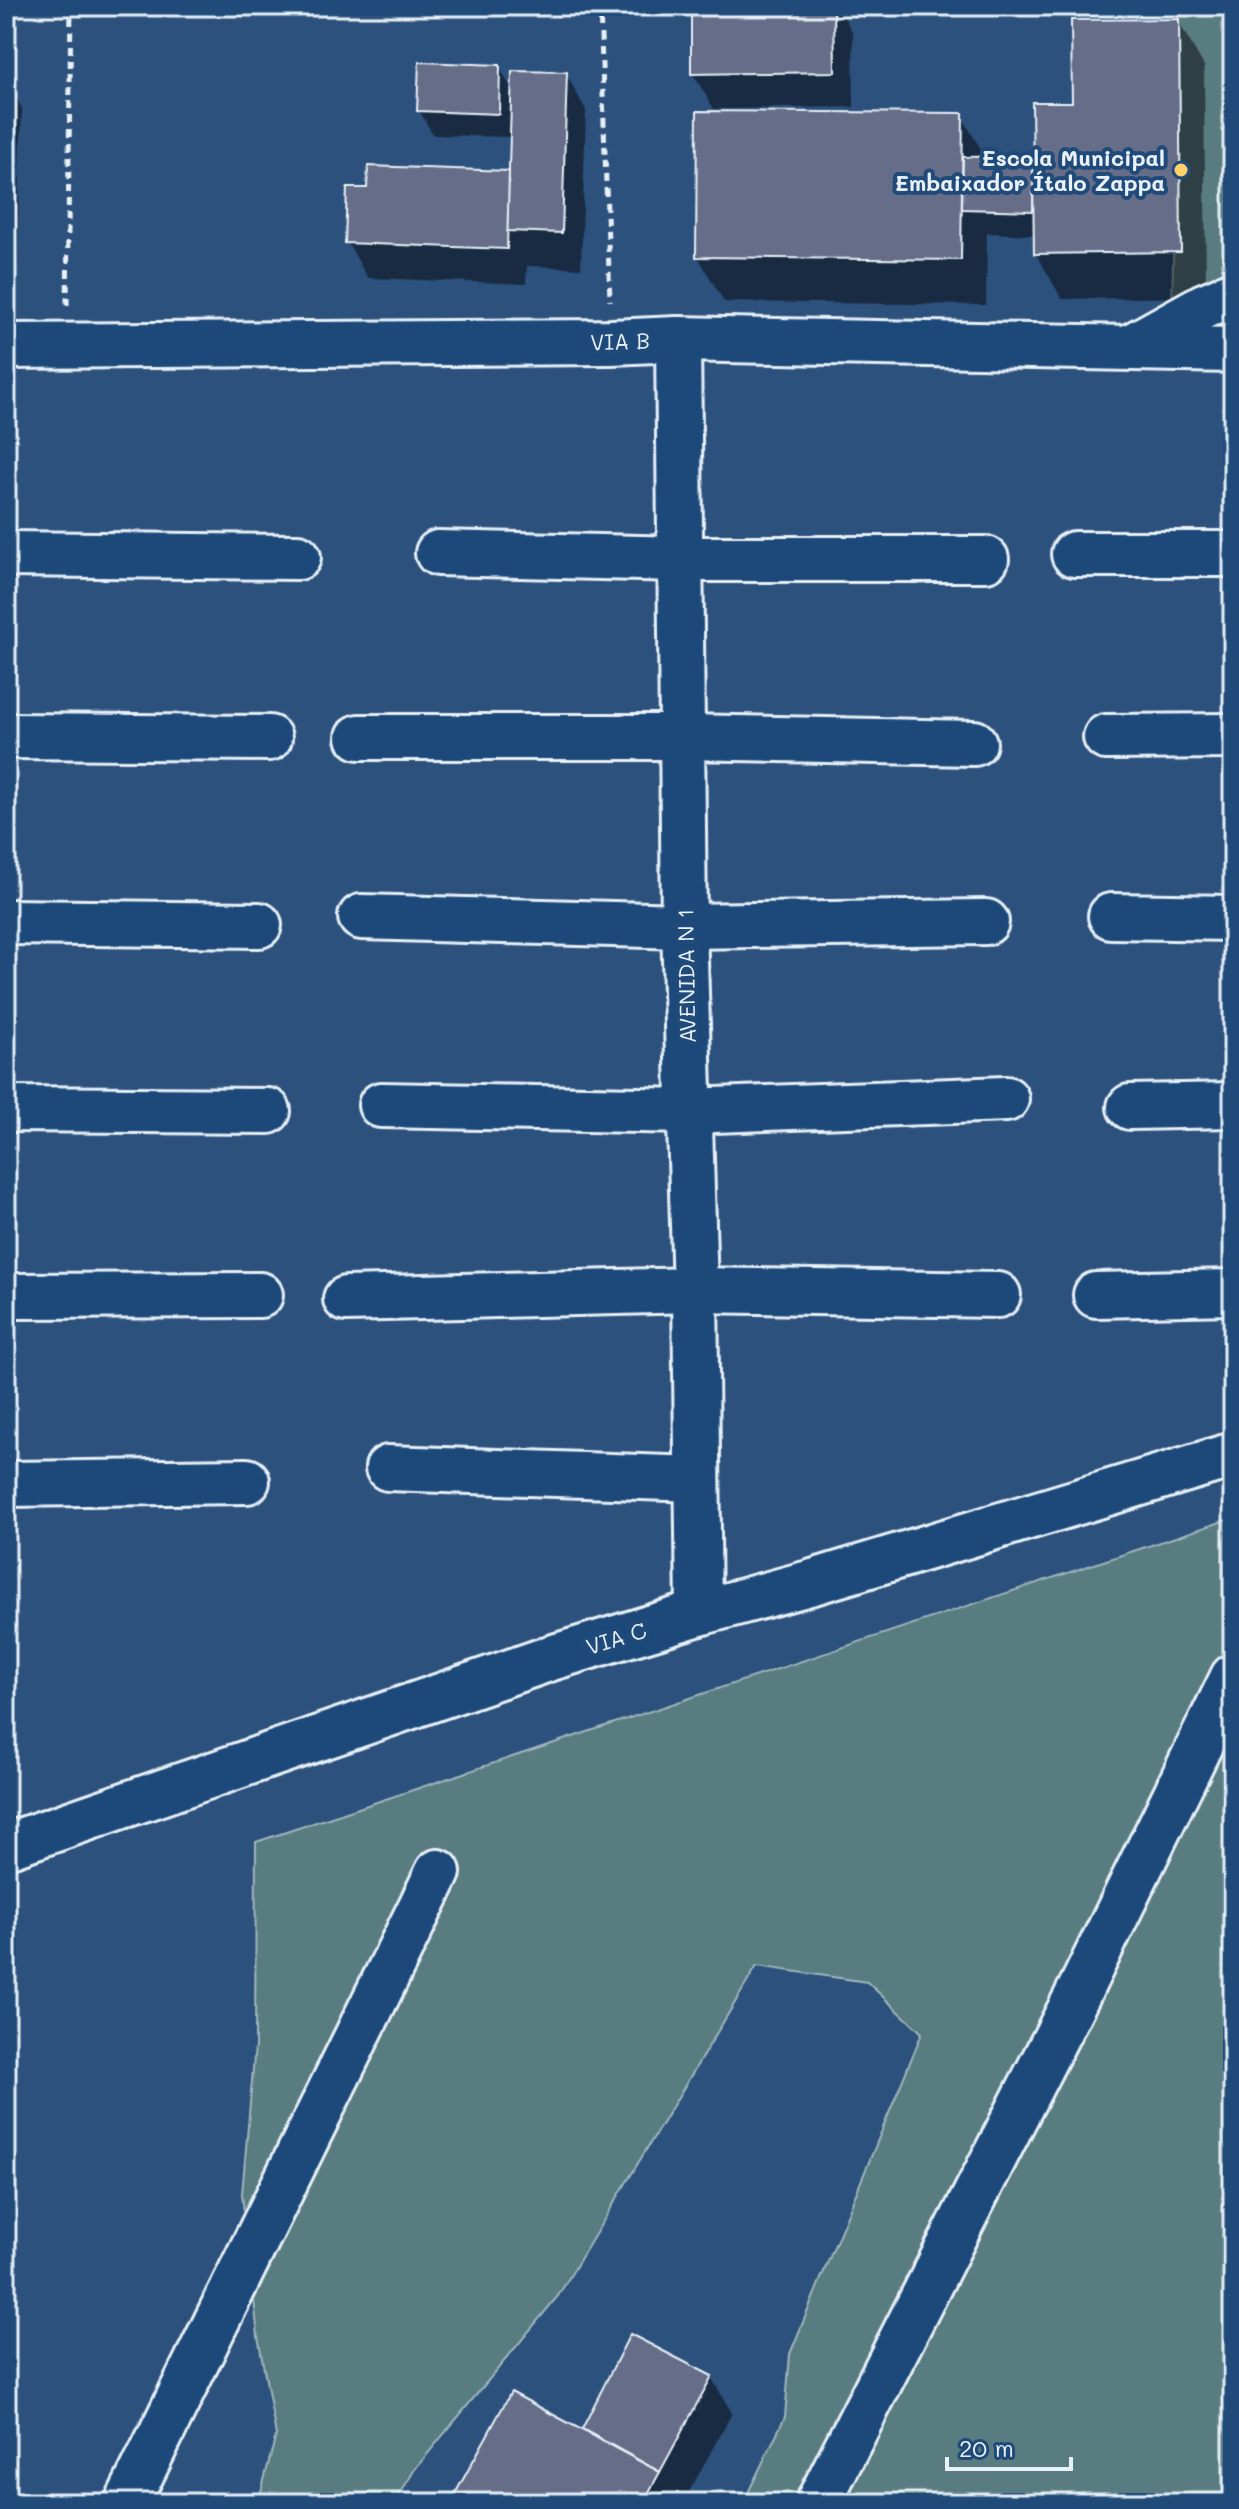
<svg xmlns="http://www.w3.org/2000/svg" width="1239" height="2509" font-family="Mali,sans-serif">
  <style>
    .green { fill: #597b80; stroke: #a0b6bc; stroke-width: 2 }
    .shadow { fill: #0007 }
    .building { fill: #656d89; stroke: #e8f1f8; stroke-width: 2 }
    .lines { fill: none; stroke-linecap: round; stroke-linejoin: round }
    .street-casing { stroke: #e8f1f8; stroke-width: 50 }
    .path { stroke: #e8f1f8; stroke-width: 5; stroke-dasharray: 8 6; stroke-linecap: butt }
    .street { stroke: #1f4a7a; stroke-width: 44 }
    .poi-dot { fill: #ffd166; stroke: #1f4a7a; stroke-width: 3 }
    .labels { text-anchor: middle; dominant-baseline: central; stroke-width: 8; stroke-linejoin: round; paint-order: stroke }
    .poi-label { font-size: 22px; font-weight: bold; fill: #e8f1f8; stroke: #1f4a7a; text-anchor: end }
    .street-label { font-size: 22px; fill: #e8f1f8; stroke: #1f4a7a }
  </style>
  <rect width="100%" height="100%" fill="#2d517d"/>
  <filter id="ink" filterUnits="userSpaceOnUse"><feTurbulence type="fractalNoise" baseFrequency=".0125" numOctaves="2"/><feDisplacementMap in="SourceGraphic" scale="16" xChannelSelector="R" yChannelSelector="G"/><feConvolveMatrix kernelMatrix="1 2 1 2 8 2 1 2 1" color-interpolation-filters="sRGB"/></filter>
  <g filter="url(#ink)">
    <!-- green -->
    <g class="green">
      <path d="M 1178,6 L 1233,6 L 1233,313 L 1172,315 Z"/>
      <path d="M 1233,1518 L 1233,2503 L 743,2503 L 785,2417 L 790,2354 L 922,2033 L 867,1982 L 757,1966 L 558,2296 L 415,2469 L 395,2503 L 258,2503 L 276,2435 L 258,2336 L 242,2194 L 255,2046 L 256,1842 Z"/>
    </g>
    <!-- shadow -->
    <g class="shadow">
      <path d="M 693,6 L 838,6 L 853,33 L 854,107 L 714,109 L 693,74 Z"/>
      <path d="M 1178,21 L 1204,66 L 1206,297 L 1062,299 L 1036,254 L 1036,235 L 987,233 L 986,305 L 724,302 L 698,257 L 961,115 L 986,158 L 1032,158 L 1074,104 Z"/>
      <path d="M 499,66 L 513,92 L 566,74 L 586,110 L 581,268 L 527,266 L 526,284 L 368,278 L 347,242 L 369,190 L 511,173 L 512,137 L 433,135 L 419,110 Z"/>
      <path d="M 6,80 L 22,108 L 17,266 L 6,265 Z"/>
      <path d="M 711,2377 L 732,2413 L 683,2503 L 453,2503 L 588,2436 L 585,2429 Z"/>
    </g>
    <!-- building -->
    <g class="building">
      <path d="M 691,6 L 834,6 L 835,72 L 691,74 Z"/>
      <path d="M 1179,19 L 1181,252 L 1034,254 L 1032,102 L 1072,102 L 1071,20 Z"/>
      <path d="M 419,62 L 500,65 L 499,114 L 417,111 Z"/>
      <path d="M 512,71 L 567,72 L 562,233 L 507,231 Z"/>
      <path d="M 697,111 L 963,113 L 961,260 L 696,257 Z"/>
      <path d="M 1033,156 L 1033,211 L 962,209 L 963,157 Z"/>
      <path d="M 368,166 L 509,171 L 507,249 L 345,243 L 347,188 L 367,188 Z"/>
      <path d="M 630,2334 L 712,2376 L 660,2472 L 582,2429 Z"/>
      <path d="M 511,2392 L 660,2472 L 643,2503 L 450,2503 Z"/>
    </g>
    <g class="lines">
      <!-- street casing -->
      <g class="street-casing">
        <g id="street">
          <path d="M 678,339 L 684,926 L 695,1290 L 699,1613"/>
          <path d="M 6,346 L 611,342 L 678,339 L 1233,350"/>
          <path d="M 1130,347 L 1204,306 L 1233,294"/>
          <path d="M 438,553 L 681,559 L 986,559"/>
          <path d="M 6,554 L 298,557"/>
          <path d="M 1074,554 L 1233,554"/>
          <path d="M 6,736 L 269,738"/>
          <path d="M 359,737 L 684,737 L 974,743"/>
          <path d="M 1106,737 L 1233,736"/>
          <path d="M 1111,916 L 1233,918"/>
          <path d="M 361,917 L 684,926 L 986,922"/>
          <path d="M 6,922 L 259,925"/>
          <path d="M 381,1105 L 689,1111 L 1006,1099"/>
          <path d="M 1130,1107 L 1233,1105"/>
          <path d="M 6,1109 L 268,1111"/>
          <path d="M 1096,1295 L 1233,1292"/>
          <path d="M 6,1296 L 260,1295"/>
          <path d="M 346,1299 L 695,1290 L 998,1295"/>
          <path d="M 388,1468 L 697,1479"/>
          <path d="M 6,1484 L 247,1481"/>
          <path d="M 6,1846 L 551,1658 L 699,1613 L 813,1582 L 1233,1455"/>
          <path d="M 127,2503 L 438,1872"/>
          <path d="M 818,2503 L 1082,1986 L 1233,1677"/>
        </g>
      </g>
      <!-- path -->
      <g class="path">
        <path d="M 600,6 L 610,301"/>
        <path d="M 67,305 L 71,6"/>
      </g>
      <!-- street -->
      <use href="#street" class="street"/>
    </g>
  </g>
  <!-- markers -->
  <circle class="poi-dot" cx="1181" cy="170" r="8"/>
  <g class="labels">
    <!-- poi labels -->
    <g class="poi-label">
      <text x="1165" y="157">Escola Municipal<tspan x="1165" dy="25">Embaixador Ítalo Zappa</tspan></text>
    </g>
    <!-- street labels -->
    <g class="street-label">
      <text transform="translate(620 341) rotate(-2)">VIA B</text>
      <text transform="translate(686 976) rotate(-91)">AVENIDA N 1</text>
      <text transform="translate(616 1638) rotate(-17)">VIA C</text>
    </g>
  </g>
  <!-- margin -->
  <rect width="1239" height="2509" fill="none" stroke="#1f4a7a" stroke-width="32"/>
  <rect x="16" y="16" width="1207" height="2477" fill="none" stroke="#e8f1f8" stroke-width="3" filter="url(#ink)"/>
  <!-- scale -->
  <path d="M947 2457v12h124v-12" fill="none" stroke="#e8f1f8" stroke-width="4"/>
  <text x="959" y="2457" font-size="24" fill="#e8f1f8" stroke="#1f4a7a" stroke-width="6" paint-order="stroke">20 m</text>
</svg>
